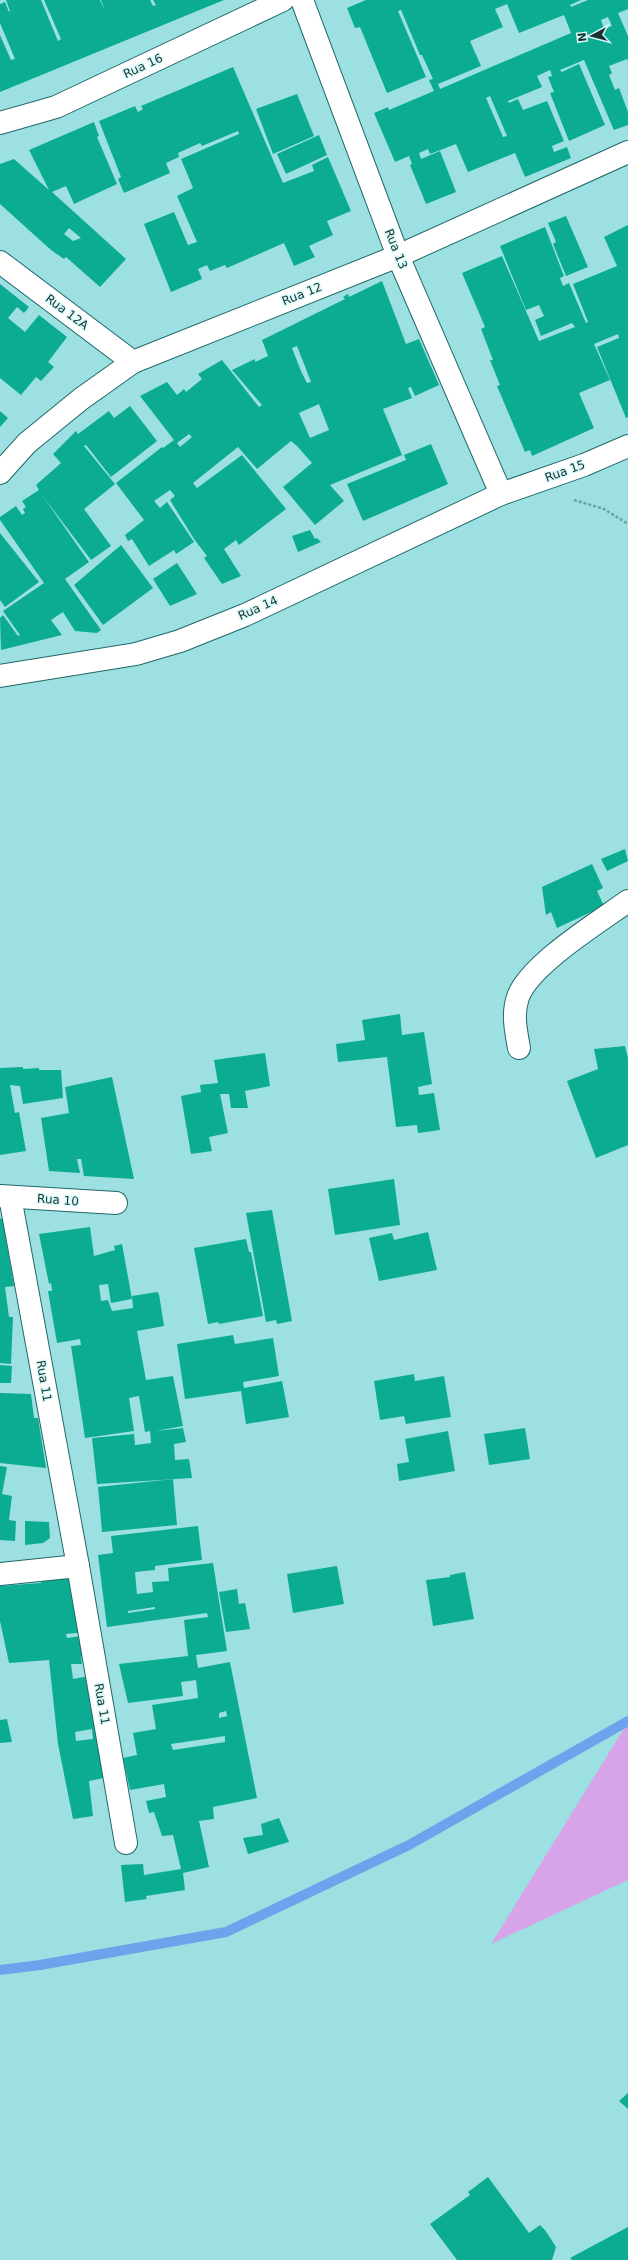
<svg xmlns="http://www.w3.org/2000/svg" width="628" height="2260" font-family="'DejaVu Sans',sans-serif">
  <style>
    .green { fill: #d7a4e9 }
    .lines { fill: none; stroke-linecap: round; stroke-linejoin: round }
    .stream { stroke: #6ea2ec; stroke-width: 10 }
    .building { fill: #0cac93; fill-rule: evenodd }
    .street-casing { stroke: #226869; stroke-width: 24 }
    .path { stroke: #6ca2a3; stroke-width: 2.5; stroke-dasharray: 3 2; stroke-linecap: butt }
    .street { stroke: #fff; stroke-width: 22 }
    .labels { text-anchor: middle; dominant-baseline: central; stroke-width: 3; stroke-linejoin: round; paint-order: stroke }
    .street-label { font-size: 12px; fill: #173333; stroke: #d9fafa }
  </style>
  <rect width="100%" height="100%" fill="#9ce0e1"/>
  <!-- green -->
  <path class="green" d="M 628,1722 L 628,1880 L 491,1944 Z"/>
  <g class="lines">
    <!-- stream -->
    <path class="stream" d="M 0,1970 L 40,1965 L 226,1932 L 409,1845 L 628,1721"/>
  </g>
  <!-- building -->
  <g class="building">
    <path d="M 6,0 L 41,0 L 58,41 L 61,39 L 44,0 L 100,0 L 105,10 L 101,0 L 150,0 L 153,6 L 156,5 L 153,0 L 224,0 L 0,92 L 0,35 L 11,60 L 15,59 L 0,23 L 0,4 L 5,2 L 9,12 L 10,11 Z"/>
    <path d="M 366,0 L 581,0 L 570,5 L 571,7 L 588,0 L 628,0 L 628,9 L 618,13 L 628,36 L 628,61 L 627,59 L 609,66 L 612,73 L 609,75 L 615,90 L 619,88 L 628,112 L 628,125 L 614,130 L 613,128 L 584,60 L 560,70 L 562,72 L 579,64 L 605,125 L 569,141 L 550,93 L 554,92 L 548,77 L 552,76 L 550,70 L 537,76 L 542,87 L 508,101 L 509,103 L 518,99 L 523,110 L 547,101 L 564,141 L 552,146 L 554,152 L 567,147 L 571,158 L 525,177 L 515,153 L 468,172 L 456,144 L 430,154 L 428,149 L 419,153 L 421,159 L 440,151 L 456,192 L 426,204 L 410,165 L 412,164 L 409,156 L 395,162 L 374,113 L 388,107 L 389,110 L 434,91 L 429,80 L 433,79 L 422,55 L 420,55 L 401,10 L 398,11 L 426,77 L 387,93 L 360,27 L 355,28 L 347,8 ZM 507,4 L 519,33 L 564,15 L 571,33 L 440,89 L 438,84 L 481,66 L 470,41 L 503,27 L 495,9 ZM 608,17 L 612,26 L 604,29 L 601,20 ZM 490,96 L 507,136 L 503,137 L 486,98 Z"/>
    <path d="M 233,67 L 283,183 L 314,171 L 312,165 L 328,157 L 351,211 L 327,221 L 333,235 L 309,246 L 315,257 L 294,266 L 284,243 L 227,268 L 225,265 L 210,271 L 207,265 L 198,269 L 202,279 L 171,292 L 144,224 L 174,212 L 188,245 L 197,242 L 177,196 L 193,188 L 181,159 L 239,134 L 238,131 L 202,146 L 200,143 L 178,153 L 179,157 L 166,163 L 170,173 L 124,193 L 118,179 L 121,177 L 99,121 L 135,106 L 138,112 L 143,109 L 141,106 Z"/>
    <path d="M 297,94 L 314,136 L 273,154 L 256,109 Z"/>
    <path d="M 94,122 L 99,136 L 97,137 L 117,184 L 74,204 L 66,186 L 52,192 L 126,259 L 100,287 L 66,257 L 64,259 L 51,250 L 0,204 L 0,164 L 14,159 L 49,190 L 29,150 ZM 69,228 L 81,238 L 73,241 L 64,234 Z"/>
    <path d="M 319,135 L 327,155 L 286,174 L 277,154 Z"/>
    <path d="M 566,216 L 588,267 L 566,276 L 553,244 L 556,242 L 548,223 Z"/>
    <path d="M 628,225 L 628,417 L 626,418 L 597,347 L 619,338 L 618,334 L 594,344 L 610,380 L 579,393 L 594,428 L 532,456 L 530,450 L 525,452 L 497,386 L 500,385 L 490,360 L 493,360 L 481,329 L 485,327 L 462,273 L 502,256 L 539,341 L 575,327 L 572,323 L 541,336 L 535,320 L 544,316 L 539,305 L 526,310 L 500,246 L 545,227 L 564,276 L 560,278 L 563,286 L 569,283 L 586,323 L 588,322 L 573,284 L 617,266 L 604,237 Z"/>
    <path d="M 382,281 L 406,344 L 419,339 L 439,385 L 415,396 L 411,387 L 408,388 L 412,398 L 383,409 L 402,455 L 330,485 L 344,501 L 315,525 L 283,487 L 312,463 L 297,446 L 291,441 L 257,469 L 238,447 L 193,483 L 197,488 L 242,455 L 286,509 L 239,545 L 236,540 L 224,549 L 241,576 L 222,584 L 204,558 L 207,556 L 194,539 L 170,500 L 175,496 L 170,490 L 154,501 L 160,508 L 167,502 L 194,542 L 176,554 L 174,550 L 149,566 L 132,539 L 128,541 L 125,535 L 144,520 L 116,483 L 162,447 L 163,448 L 174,440 L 140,396 L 167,382 L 177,395 L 184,389 L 186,392 L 202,379 L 198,374 L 222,360 L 259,407 L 262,405 L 232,370 L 255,359 L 255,362 L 268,356 L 262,340 L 345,299 L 343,297 L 346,295 L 348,294 L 349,297 ZM 297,346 L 311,382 L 307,383 L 301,371 L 292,348 ZM 319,404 L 329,430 L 310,438 L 299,413 ZM 189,434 L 192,437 L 180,447 L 177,443 Z"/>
    <path d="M 0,284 L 29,307 L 24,313 L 17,307 L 8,318 L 25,332 L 39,315 L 67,337 L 48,362 L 54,367 L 41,381 L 36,377 L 21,395 L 0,378 Z"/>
    <path d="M 130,406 L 157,441 L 111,477 L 86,445 L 84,446 L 115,484 L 84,509 L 111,546 L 91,560 L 42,495 L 89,562 L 65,579 L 101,630 L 97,633 L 75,631 L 63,612 L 51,620 L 62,635 L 1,650 L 0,618 L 3,615 L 18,636 L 20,635 L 3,611 L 44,583 L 0,520 L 0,517 L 16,506 L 22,515 L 25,513 L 23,509 L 26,507 L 22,501 L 39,490 L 36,485 L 61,463 L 53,454 L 76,431 L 78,434 L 109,411 L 114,418 Z"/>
    <path d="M 0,411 L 8,418 L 0,427 Z"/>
    <path d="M 431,444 L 448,484 L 363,521 L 347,484 L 406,460 L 404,455 Z"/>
    <path d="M 310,530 L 315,539 L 317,538 L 321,542 L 298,552 L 292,536 Z"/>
    <path d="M 0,533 L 39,582 L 5,607 L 0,600 Z"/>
    <path d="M 121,545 L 153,588 L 103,625 L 74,585 Z"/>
    <path d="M 177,563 L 197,594 L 170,606 L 153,579 Z"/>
    <path d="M 625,849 L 628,861 L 607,871 L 601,859 Z"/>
    <path d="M 592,864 L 603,888 L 597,891 L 604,906 L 557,928 L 551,912 L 546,915 L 542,887 Z"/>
    <path d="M 400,1014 L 402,1035 L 424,1032 L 432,1084 L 418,1087 L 419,1095 L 434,1093 L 440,1130 L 418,1133 L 417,1125 L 396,1127 L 387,1057 L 338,1062 L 336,1044 L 365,1040 L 362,1020 Z"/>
    <path d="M 625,1046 L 628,1058 L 628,1145 L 596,1158 L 567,1081 L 598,1069 L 594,1049 Z"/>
    <path d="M 265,1053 L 270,1086 L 245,1091 L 248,1108 L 231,1108 L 229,1094 L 220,1094 L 228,1133 L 209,1137 L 212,1151 L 191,1154 L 181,1096 L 201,1092 L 200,1085 L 218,1083 L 214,1060 Z"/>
    <path d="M 23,1067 L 23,1069 L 39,1068 L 39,1070 L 61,1070 L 63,1098 L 23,1104 L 20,1086 L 10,1085 L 15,1113 L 19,1112 L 26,1151 L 0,1155 L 0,1068 Z"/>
    <path d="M 112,1077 L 134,1179 L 84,1176 L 81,1159 L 77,1159 L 80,1173 L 49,1171 L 41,1118 L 69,1113 L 65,1087 Z"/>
    <path d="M 394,1179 L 400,1225 L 335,1235 L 328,1189 Z"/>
    <path d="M 272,1210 L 292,1321 L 277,1324 L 276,1320 L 266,1322 L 246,1213 Z"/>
    <path d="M 0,1218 L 4,1220 L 8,1239 L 6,1240 L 14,1286 L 5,1287 L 9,1317 L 13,1317 L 11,1364 L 0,1363 Z"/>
    <path d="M 90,1227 L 94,1256 L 115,1250 L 114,1246 L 122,1244 L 132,1299 L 111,1303 L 108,1284 L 99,1285 L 101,1301 L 108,1300 L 112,1311 L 133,1308 L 132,1296 L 157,1292 L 159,1294 L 164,1326 L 137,1331 L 146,1380 L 173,1376 L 183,1426 L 155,1431 L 183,1428 L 186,1442 L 174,1444 L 175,1460 L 189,1459 L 192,1478 L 97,1484 L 92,1438 L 134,1434 L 135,1445 L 151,1443 L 150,1431 L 145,1432 L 139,1396 L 129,1398 L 134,1431 L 85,1438 L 71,1346 L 81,1345 L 80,1339 L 57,1343 L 48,1291 L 52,1291 L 51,1283 L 49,1284 L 39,1234 Z"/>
    <path d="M 428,1232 L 437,1270 L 379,1281 L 369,1238 L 392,1233 L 394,1240 Z"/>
    <path d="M 246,1239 L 249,1252 L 251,1252 L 263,1316 L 219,1324 L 218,1322 L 208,1324 L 194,1248 Z"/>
    <path d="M 233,1335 L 235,1344 L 273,1338 L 279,1376 L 243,1382 L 244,1388 L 282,1381 L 289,1417 L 246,1424 L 241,1391 L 185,1399 L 177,1344 Z"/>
    <path d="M 0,1365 L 12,1366 L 11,1383 L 0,1383 Z"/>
    <path d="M 414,1374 L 415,1381 L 444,1376 L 451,1417 L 406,1424 L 404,1416 L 380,1420 L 374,1381 Z"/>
    <path d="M 0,1393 L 31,1394 L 34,1418 L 38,1418 L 46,1468 L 0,1463 Z"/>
    <path d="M 525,1428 L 530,1459 L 489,1465 L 484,1434 Z"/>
    <path d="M 448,1431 L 455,1471 L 399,1481 L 397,1464 L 409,1462 L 405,1439 Z"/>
    <path d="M 0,1466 L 7,1467 L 2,1494 L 12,1496 L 9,1520 L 16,1521 L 15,1541 L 0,1540 Z"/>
    <path d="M 173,1479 L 177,1525 L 102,1532 L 98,1487 Z"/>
    <path d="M 25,1521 L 49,1522 L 50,1538 L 43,1543 L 25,1545 Z"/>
    <path d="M 198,1526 L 202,1560 L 155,1566 L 155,1570 L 135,1572 L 137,1594 L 153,1592 L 152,1582 L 169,1581 L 168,1568 L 213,1563 L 227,1651 L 196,1655 L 198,1668 L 230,1662 L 257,1798 L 213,1807 L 214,1819 L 199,1821 L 209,1867 L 183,1873 L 185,1890 L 146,1896 L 147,1899 L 125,1902 L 121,1865 L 143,1864 L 144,1875 L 181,1869 L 173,1835 L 162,1836 L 154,1812 L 149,1813 L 146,1801 L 166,1797 L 164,1784 L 130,1790 L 123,1758 L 137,1755 L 133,1733 L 156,1729 L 152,1705 L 198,1698 L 196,1680 L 181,1682 L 183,1696 L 128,1703 L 119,1664 L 188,1656 L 184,1620 L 208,1617 L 207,1613 L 107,1627 L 98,1555 L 113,1553 L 111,1536 ZM 155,1607 L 155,1609 L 128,1613 L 128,1611 ZM 226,1711 L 227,1716 L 219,1718 L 219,1713 ZM 225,1736 L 225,1742 L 173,1750 L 171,1744 Z"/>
    <path d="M 337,1566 L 344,1604 L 293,1613 L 287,1574 Z"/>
    <path d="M 465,1572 L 474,1619 L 433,1626 L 426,1580 L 450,1577 L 450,1575 Z"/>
    <path d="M 78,1576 L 87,1632 L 66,1634 L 67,1638 L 88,1635 L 92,1656 L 81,1657 L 82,1664 L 71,1664 L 73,1679 L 95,1675 L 109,1777 L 89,1781 L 93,1816 L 73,1819 L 58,1744 L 49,1660 L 9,1663 L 0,1621 L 0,1586 L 41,1583 L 41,1580 ZM 92,1729 L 93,1739 L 76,1741 L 75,1732 Z"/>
    <path d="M 237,1589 L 239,1604 L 245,1603 L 250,1629 L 226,1632 L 219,1592 Z"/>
    <path d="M 7,1719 L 12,1742 L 0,1743 L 0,1720 Z"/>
    <path d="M 279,1818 L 289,1842 L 248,1854 L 243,1838 L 263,1835 L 261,1824 Z"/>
    <path d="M 628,2093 L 628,2109 L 619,2101 Z"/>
    <path d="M 488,2177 L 529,2233 L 540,2225 L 545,2230 L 556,2247 L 552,2260 L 457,2260 L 430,2224 L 470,2195 L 468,2192 Z"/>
    <path d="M 628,2227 L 628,2260 L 572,2260 L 570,2258 Z"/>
  </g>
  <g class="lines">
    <!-- street casing -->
    <g class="street-casing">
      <g id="street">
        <path d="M 302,0 L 398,256 L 501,494"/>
        <path d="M 0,123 L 56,107 L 283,0"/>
        <path d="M 0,262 L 133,362"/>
        <path d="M 0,473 L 27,443 L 81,399 L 133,362 L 398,256 L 628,152"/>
        <path d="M 0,676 L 136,654 L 180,641 L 245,615 L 501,494 L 584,465 L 628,446"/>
        <path d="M 519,1048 C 516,1031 512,1014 518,997 C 529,965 599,922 628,901"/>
        <path d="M 0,1196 L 116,1203"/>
        <path d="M 10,1197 L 78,1566 L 126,1843"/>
        <path d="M 0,1574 L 78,1566"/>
      </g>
    </g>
    <!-- path -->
    <path class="path" d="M 574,500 L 604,509 L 628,524"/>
    <!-- street -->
    <use href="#street" class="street"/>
  </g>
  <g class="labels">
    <!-- street labels -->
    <g class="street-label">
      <text transform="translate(143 66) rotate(-25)">Rua 16</text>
      <text transform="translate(396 249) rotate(68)">Rua 13</text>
      <text transform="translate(302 294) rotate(-22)">Rua 12</text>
      <text transform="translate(67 312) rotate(37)">Rua 12A</text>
      <text transform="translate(565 471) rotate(-20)">Rua 15</text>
      <text transform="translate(258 608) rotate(-24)">Rua 14</text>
      <text transform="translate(58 1200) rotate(4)">Rua 10</text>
      <text transform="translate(44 1381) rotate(80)">Rua 11</text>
      <text transform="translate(102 1704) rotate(80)">Rua 11</text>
    </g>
  </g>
  <!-- north arrow -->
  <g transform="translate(592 36) rotate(263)" stroke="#d9fafa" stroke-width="3" paint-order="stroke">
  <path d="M0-3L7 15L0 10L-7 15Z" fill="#173333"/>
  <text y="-6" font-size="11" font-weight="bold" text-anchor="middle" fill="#173333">N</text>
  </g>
</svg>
